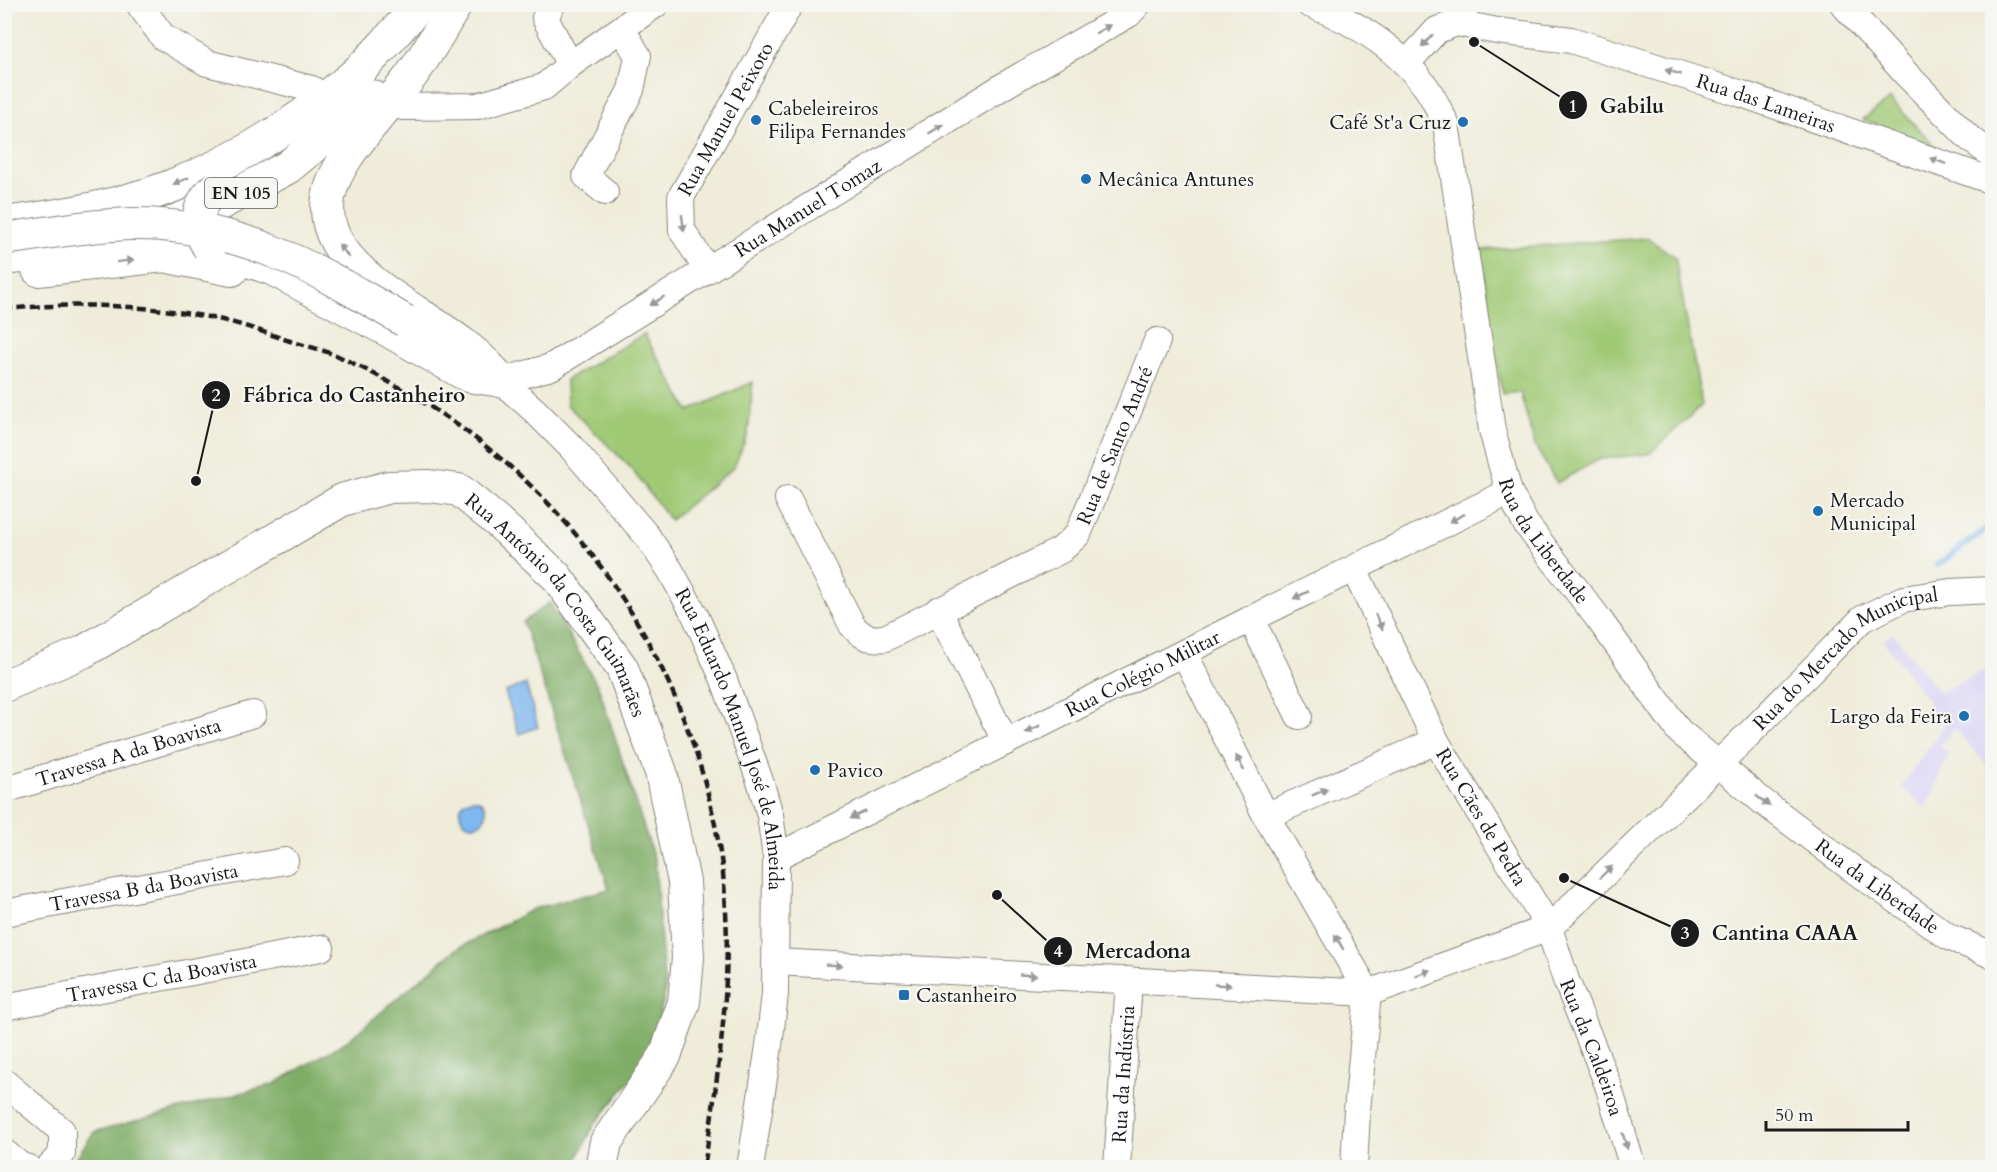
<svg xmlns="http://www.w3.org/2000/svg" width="1997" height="1172" font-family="Cardo,serif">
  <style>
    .built { fill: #dbd6f7 }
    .green { fill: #9fc975; stroke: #5e7248; stroke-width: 1.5 }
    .forest { fill: #7fad66; stroke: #4e6441; stroke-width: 1.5 }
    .water { fill: #7fb7ef; stroke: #4e6a86; stroke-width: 1.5 }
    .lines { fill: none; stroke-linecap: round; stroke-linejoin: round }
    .stream { stroke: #7fb7ef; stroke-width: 6 }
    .minor-casing { stroke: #86847a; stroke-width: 28 }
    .major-casing { stroke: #86847a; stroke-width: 34 }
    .highway-casing { stroke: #86847a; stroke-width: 35 }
    .minor { stroke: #fff; stroke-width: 26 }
    .major { stroke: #fff; stroke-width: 32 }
    .highway { stroke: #fff; stroke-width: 33 }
    .rail { stroke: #1c1c1c; stroke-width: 4.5; stroke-dasharray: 9 4.5; stroke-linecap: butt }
    .major-bridge-casing { stroke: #86847a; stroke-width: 34; stroke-linecap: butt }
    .major-bridge { stroke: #fff; stroke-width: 32 }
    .oneway { fill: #999 }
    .poi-dot { fill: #1f6fb2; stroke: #f6f6f2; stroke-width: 2 }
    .labels { text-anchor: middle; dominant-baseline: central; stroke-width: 4.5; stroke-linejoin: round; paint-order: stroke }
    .shield { fill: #f6f6f2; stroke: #5d5d5c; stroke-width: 1.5 }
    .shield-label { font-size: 18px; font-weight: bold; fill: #1c1c1c }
    .street-label { font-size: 20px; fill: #1c1c1c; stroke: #f6f6f2 }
    .poi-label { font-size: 20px; fill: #1c1c1c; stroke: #f6f6f2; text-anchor: start }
    .leader { fill: none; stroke: #1c1c1c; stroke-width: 2 }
    .callout-dot { fill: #1c1c1c; stroke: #f6f6f2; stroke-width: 2 }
    .mark-label { font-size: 18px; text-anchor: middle; font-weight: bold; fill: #fff }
    .callout-label { font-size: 21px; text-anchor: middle; font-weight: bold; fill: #1c1c1c; stroke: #f6f6f2; stroke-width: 4.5; stroke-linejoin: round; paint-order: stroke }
  </style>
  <rect width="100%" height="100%" fill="#f6f6f2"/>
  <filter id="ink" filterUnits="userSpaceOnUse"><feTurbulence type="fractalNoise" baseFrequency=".0167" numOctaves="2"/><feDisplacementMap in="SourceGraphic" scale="12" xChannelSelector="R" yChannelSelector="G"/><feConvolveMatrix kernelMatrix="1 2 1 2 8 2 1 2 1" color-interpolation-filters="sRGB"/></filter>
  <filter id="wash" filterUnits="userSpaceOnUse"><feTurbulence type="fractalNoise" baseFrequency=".008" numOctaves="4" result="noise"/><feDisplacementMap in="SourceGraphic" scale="24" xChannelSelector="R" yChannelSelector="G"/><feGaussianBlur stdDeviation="1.35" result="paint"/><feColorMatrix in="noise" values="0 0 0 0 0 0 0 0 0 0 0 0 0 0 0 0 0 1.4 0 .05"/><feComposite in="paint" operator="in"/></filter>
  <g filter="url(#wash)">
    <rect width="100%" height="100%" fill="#efecd9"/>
    <!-- built -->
    <path class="built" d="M 1893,633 L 1939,692 L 1992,667 L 1992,771 L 1954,728 L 1940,746 L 1949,753 L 1926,809 L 1901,787 L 1945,724 L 1927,708 L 1930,704 L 1883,640 Z"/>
    <!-- green -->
    <g class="green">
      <path d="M 1890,99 L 1939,150 L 1863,119 Z"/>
      <path d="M 1647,238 L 1675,257 L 1702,405 L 1649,454 L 1599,459 L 1557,483 L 1535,446 L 1520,392 L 1502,394 L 1480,250 Z"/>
      <path d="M 644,334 L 689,411 L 753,382 L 748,433 L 734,467 L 670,520 L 629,466 L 567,405 L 566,380 Z"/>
    </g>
    <!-- forest -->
    <path class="forest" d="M 550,602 L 599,688 L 655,862 L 665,993 L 650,1056 L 595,1124 L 573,1167 L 69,1168 L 94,1132 L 274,1084 L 347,1041 L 455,950 L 533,909 L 609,889 L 523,622 Z"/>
    <!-- water -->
    <g class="water">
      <path d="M 526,684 L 538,727 L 519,734 L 505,692 Z"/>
      <circle cx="473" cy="812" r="13"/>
    </g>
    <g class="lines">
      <!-- stream -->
      <path class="stream" d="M 1937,565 L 1992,525"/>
    </g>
  </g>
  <g filter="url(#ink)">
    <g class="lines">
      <!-- minor casing -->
      <g class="minor-casing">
        <g id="minor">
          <path d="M 139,4 L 163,37 L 207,63 L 312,89"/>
          <path d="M 552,4 L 545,18 L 570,65"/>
          <path id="s1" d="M 1309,4 C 1354,21 1397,48 1426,87 C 1434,98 1440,112 1446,124 L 1492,430 L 1509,492 L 1526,524 L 1598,618 L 1679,731 L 1762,801 L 1858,873 L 1949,937 L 1992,955"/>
          <path d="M 1843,4 L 1908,76 L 1968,137 L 1992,155"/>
          <path id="s2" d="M 1407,63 L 1437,30 L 1457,23 L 1497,31 L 1571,40 L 1742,94 L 1992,181"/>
          <path d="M 403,107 L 477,106 L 544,87 L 570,65 L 656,4"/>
          <path d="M 605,192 L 586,176 L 631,90 L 638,56 L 622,29"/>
          <path id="s3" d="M 707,270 L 682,230 L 681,197 L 790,4"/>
          <path id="s4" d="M 501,381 L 534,410 L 571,447 L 647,536 L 670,570 L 695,615 L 724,680 L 761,784 L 770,815 L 776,857 L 775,994 L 769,1046 L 750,1168"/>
          <path id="s5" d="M 501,381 L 551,367 L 1010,82 L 1129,14 L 1138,4"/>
          <path id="s6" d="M 788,499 L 852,625 C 862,637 869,640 885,638 L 1061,550 L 1078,534 L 1157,341"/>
          <path id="s7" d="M 1354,569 L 1436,741 L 1549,928 L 1566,980 L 1608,1085 L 1633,1168"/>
          <path d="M 938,610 L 1006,742"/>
          <path d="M 1251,619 L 1299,716"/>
          <path d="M 1184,653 L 1266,816 L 1368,993"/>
          <path id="s8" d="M 4,790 L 253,714"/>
          <path d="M 1266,816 L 1436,741"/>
          <path id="s9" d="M 776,857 L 1251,619 L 1509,492"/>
          <path id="s10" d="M 4,913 L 285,861"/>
          <path id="s11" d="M 775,962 L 1368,993 L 1549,928 L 1751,732 L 1862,619 L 1903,599 L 1950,592 L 1992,590"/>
          <path id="s12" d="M 4,1007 L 321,948"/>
          <path d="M 4,1082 L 62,1131 L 62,1154 L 48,1168"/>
          <path d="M 4,1152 L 21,1166 L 28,1168"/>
          <path id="s13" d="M 1117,1168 L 1129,980"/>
          <path d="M 1354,1168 L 1357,1111 L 1368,993"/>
        </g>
      </g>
      <!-- major casing -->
      <g class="major-casing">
        <g id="major">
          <path d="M 209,248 L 272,269 L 385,329 L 468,376 L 501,381"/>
          <path d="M 38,270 L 164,256 L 232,270"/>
          <path id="s14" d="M 4,686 L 83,652 L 342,500 L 389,487 L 429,486 L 459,490 L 497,521 L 556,576 L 622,668 L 661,772 L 684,882 L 688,958 L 684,1002 L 665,1056 L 606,1142 L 601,1168"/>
        </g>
      </g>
      <!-- highway casing -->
      <g class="highway-casing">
        <g id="highway">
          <path d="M 456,4 C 439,31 424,61 404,85 C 345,159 277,211 383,290 C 420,317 473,344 501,381"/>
          <path d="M 15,222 C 66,215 118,206 167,188 C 234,163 296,124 351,78 C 376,56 398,29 420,4"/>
          <path d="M 4,258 L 61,253 L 147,233 L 221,203 L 288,167 L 373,97"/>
        </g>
      </g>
      <!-- minor -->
      <use href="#minor" class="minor"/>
      <!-- major -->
      <use href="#major" class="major"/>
      <!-- highway -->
      <use href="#highway" class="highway"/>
      <!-- rail -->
      <path class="rail" d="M 4,309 C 71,303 142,304 208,317 C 236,322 263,332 290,341 C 306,346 324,350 340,357 C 415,392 487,440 544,499 C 639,597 704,731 722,866 C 735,967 719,1068 704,1168"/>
      <!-- major-bridge casing -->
      <g class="major-bridge-casing">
        <g id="major-bridge">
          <path d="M 4,239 C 47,233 89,225 132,224 C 239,223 317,269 405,321"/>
          <path d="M 209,248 C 194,225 195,205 217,186"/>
        </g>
      </g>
      <!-- major-bridge -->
      <use href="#major-bridge" class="major-bridge"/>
    </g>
    <!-- one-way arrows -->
    <defs><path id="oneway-solid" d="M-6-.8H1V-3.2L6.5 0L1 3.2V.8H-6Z" transform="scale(1.5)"/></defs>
    <g class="oneway">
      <use href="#oneway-solid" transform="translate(1103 29) rotate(-30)"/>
      <use href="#oneway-solid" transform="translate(1427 41) rotate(132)"/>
      <use href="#oneway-solid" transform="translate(1673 72) rotate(-163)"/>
      <use href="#oneway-solid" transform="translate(936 129) rotate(-32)"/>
      <use href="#oneway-solid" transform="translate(1938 161) rotate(-160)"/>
      <use href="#oneway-solid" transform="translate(181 181) rotate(156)"/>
      <use href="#oneway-solid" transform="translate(683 223) rotate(82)"/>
      <use href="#oneway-solid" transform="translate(344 251) rotate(-128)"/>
      <use href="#oneway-solid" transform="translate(125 261) rotate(-7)"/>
      <use href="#oneway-solid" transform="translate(657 301) rotate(148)"/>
      <use href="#oneway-solid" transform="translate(1457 518) rotate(153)"/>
      <use href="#oneway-solid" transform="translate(1301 595) rotate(154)"/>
      <use href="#oneway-solid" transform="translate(1379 622) rotate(64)"/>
      <use href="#oneway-solid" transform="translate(1033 729) rotate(154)"/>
      <use href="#oneway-solid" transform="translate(1240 763) rotate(-117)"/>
      <use href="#oneway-solid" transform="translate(1320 792) rotate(-24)"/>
      <use href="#oneway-solid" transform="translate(1763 801) rotate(38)"/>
      <use href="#oneway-solid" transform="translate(858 815) rotate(154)"/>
      <use href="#oneway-solid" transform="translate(1606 872) rotate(-44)"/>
      <use href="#oneway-solid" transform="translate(1339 942) rotate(-120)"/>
      <use href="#oneway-solid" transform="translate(834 965) rotate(3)"/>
      <use href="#oneway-solid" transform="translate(1423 973) rotate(-20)"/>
      <use href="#oneway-solid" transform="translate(1028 975) rotate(3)"/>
      <use href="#oneway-solid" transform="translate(1223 985) rotate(3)"/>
      <use href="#oneway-solid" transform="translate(1625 1141) rotate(73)"/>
    </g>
  </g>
  <!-- markers -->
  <g class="poi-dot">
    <circle cx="756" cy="120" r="6"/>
    <circle cx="1463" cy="122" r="6"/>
    <circle cx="1086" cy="179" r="6"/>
    <circle cx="1818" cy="511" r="6"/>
    <circle cx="1964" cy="716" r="6"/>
    <circle cx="815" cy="770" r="6"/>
    <rect x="898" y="989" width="12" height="12" rx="3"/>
  </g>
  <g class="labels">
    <!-- shield labels -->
    <rect class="shield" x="205" y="178" width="72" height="30" rx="4.5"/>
    <g class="shield-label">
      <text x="241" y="193">EN 105</text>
    </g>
    <!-- street labels -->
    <g class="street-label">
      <text stroke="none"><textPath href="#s2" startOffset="386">Rua das Lameiras</textPath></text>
      <text stroke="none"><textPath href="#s3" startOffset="170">Rua Manuel Peixoto</textPath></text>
      <text stroke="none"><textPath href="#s5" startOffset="354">Rua Manuel Tomaz</textPath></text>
      <text stroke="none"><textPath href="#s6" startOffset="495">Rua de Santo André</textPath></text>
      <text stroke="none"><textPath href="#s1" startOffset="621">Rua da Liberdade</textPath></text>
      <text stroke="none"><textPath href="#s14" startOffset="658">Rua António da Costa Guimarães</textPath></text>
      <text stroke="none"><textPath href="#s11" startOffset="1191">Rua do Mercado Municipal</textPath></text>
      <text stroke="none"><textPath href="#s9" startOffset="410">Rua Colégio Militar</textPath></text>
      <text stroke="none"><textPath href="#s4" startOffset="436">Rua Eduardo Manuel José de Almeida</textPath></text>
      <text stroke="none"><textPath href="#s8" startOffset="130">Travessa A da Boavista</textPath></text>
      <text stroke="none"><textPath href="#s7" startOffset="279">Rua Cães de Pedra</textPath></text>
      <text stroke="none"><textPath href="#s1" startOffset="1107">Rua da Liberdade</textPath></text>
      <text stroke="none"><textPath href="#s10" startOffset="142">Travessa B da Boavista</textPath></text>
      <text stroke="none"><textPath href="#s12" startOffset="160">Travessa C da Boavista</textPath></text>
      <text stroke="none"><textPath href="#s7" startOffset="536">Rua da Caldeiroa</textPath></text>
      <text stroke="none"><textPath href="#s13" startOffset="94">Rua da Indústria</textPath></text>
    </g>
    <!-- poi labels -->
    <g class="poi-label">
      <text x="768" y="108">Cabeleireiros<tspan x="768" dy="23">Filipa Fernandes</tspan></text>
      <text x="1451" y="122" text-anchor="end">Café St'a Cruz</text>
      <text x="1098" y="179">Mecânica Antunes</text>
      <text x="1830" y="500">Mercado<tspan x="1830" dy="23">Municipal</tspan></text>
      <text x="1952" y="716" text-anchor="end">Largo da Feira</text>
      <text x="827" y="770">Pavico</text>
      <text x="916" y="995">Castanheiro</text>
    </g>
  </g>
  <!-- callouts -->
  <path class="leader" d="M1474 42L1573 105M196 481L216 395M1564 878L1685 933M997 895L1058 951"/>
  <g class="callout-dot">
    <circle cx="1474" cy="42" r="6"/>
    <circle cx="196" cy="481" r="6"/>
    <circle cx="1564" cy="878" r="6"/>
    <circle cx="997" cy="895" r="6"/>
    <circle cx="1573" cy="105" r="15"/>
    <circle cx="216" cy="395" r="15"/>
    <circle cx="1685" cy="933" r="15"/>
    <circle cx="1058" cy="951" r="15"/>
  </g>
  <g class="mark-label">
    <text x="1573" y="112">1</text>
    <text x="216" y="401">2</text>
    <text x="1685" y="939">3</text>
    <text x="1058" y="957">4</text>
  </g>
  <g class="callout-label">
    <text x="1632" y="113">Gabilu</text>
    <text x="354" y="402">Fábrica do Castanheiro</text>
    <text x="1785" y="940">Cantina CAAA</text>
    <text x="1138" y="958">Mercadona</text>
  </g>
  <!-- margin -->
  <rect width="1997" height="1172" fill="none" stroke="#f6f6f2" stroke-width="24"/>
  <!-- scale -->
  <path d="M1766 1121v9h142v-9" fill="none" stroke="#1c1c1c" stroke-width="3"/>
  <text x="1775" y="1121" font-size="18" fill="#1c1c1c" stroke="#f6f6f2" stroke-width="4.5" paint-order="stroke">50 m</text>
</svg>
